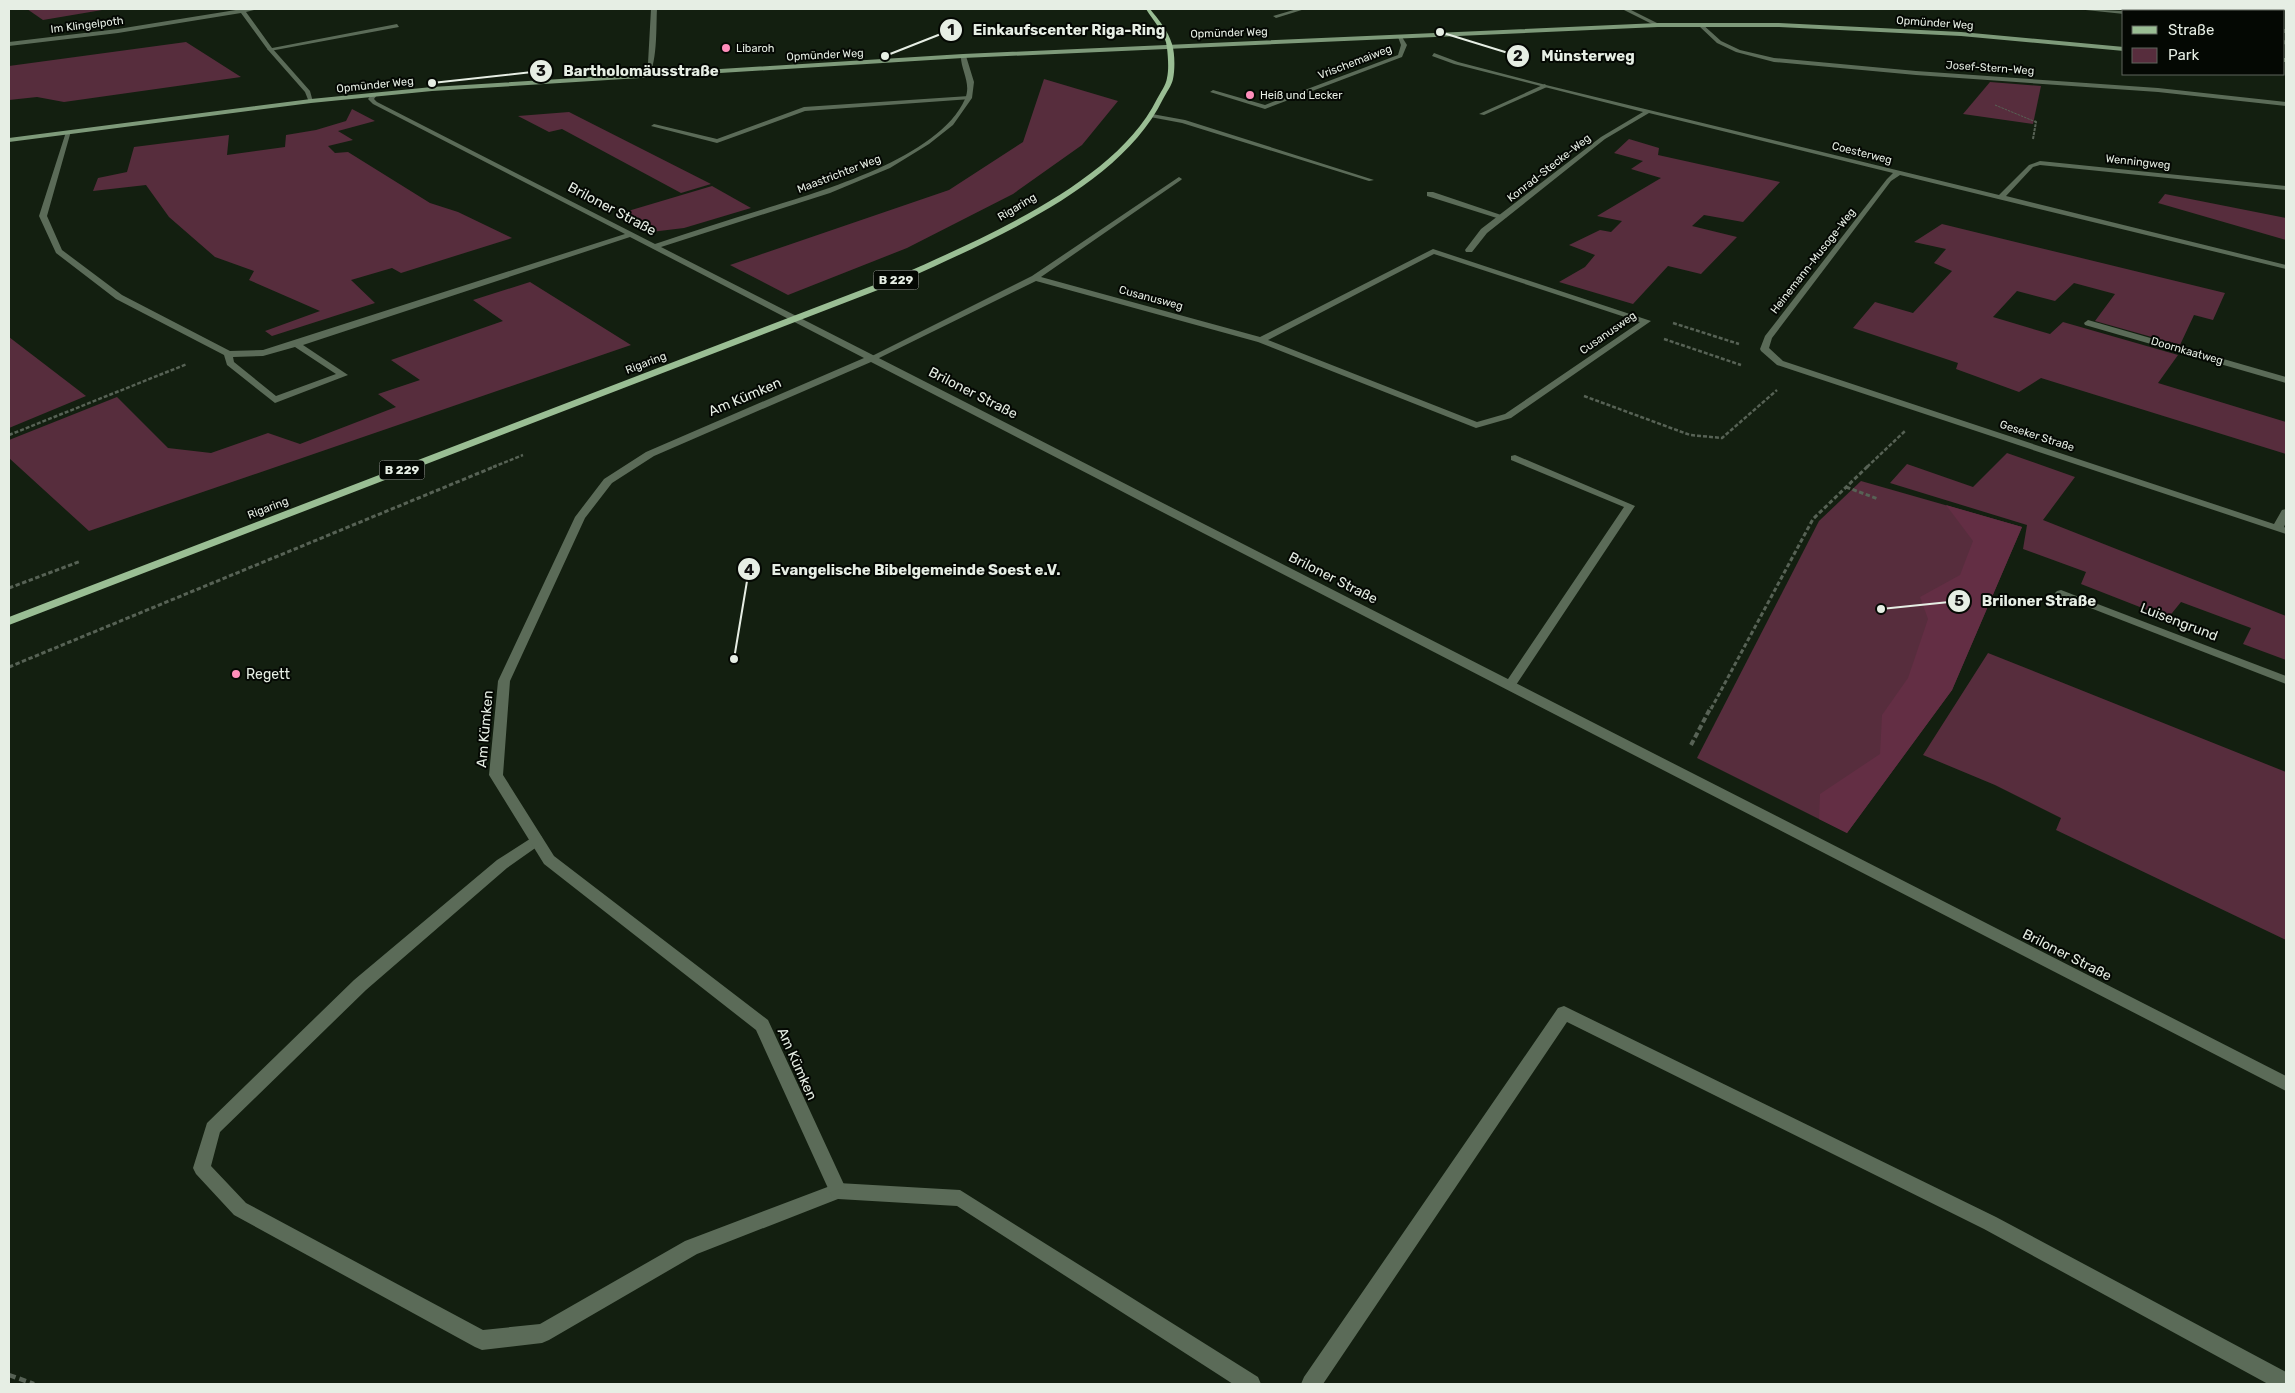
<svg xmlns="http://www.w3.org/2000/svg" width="2295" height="1393" font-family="Rubik,sans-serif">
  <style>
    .green { fill: #572d3d }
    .forest { fill: #632e44 }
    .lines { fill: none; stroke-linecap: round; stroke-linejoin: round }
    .path-far5 { stroke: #576255; stroke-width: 1; stroke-dasharray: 2.5 1; stroke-linecap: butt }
    .path-far4 { stroke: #576255; stroke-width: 2; stroke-dasharray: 3 1; stroke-linecap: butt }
    .path-far3 { stroke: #576255; stroke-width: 2.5; stroke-dasharray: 4 2; stroke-linecap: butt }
    .path-far2 { stroke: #576255; stroke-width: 3; stroke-dasharray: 4.5 2.5; stroke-linecap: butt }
    .path-far1 { stroke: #576255; stroke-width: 4; stroke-dasharray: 5.5 3; stroke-linecap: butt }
    .path { stroke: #576255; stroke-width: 4.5; stroke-dasharray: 7 4; stroke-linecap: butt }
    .lane { fill: #5b6b58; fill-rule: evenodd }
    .street { fill: #5b6b58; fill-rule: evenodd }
    .secondary { fill: #7e9a7a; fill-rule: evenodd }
    .primary { fill: #9abe94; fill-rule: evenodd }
    .poi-dot { fill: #ff8ebb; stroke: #040803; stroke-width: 2 }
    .labels { text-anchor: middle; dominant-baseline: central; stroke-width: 4; stroke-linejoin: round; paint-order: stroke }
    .far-street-label { font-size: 11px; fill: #e6eee4; stroke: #040803 }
    .far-poi-label { font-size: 11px; fill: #e6eee4; stroke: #040803; text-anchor: start }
    .shield { fill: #040803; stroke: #a2a9a0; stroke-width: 1 }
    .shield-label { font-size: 12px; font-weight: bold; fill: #e6eee4 }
    .street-label { font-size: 14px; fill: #e6eee4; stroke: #040803 }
    .poi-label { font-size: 14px; fill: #e6eee4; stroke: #040803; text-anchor: start }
    .leader { fill: none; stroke: #e6eee4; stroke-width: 2 }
    .callout-dot { fill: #e6eee4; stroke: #040803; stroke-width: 2 }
    .mark-label { font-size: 15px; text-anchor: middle; font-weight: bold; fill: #111 }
    .callout-label { font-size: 15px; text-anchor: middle; font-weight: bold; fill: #e6eee4; stroke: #040803; stroke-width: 4; stroke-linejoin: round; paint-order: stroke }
  </style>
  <rect width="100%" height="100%" fill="#131f10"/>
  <!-- green -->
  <g class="green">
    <path d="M 27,9 L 108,9 L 43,20 Z"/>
    <path d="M 186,42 L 241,77 L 64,102 L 37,97 L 9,100 L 9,66 Z"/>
    <path d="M 1044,79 L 1118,101 L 1082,145 L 1013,194 L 907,248 L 788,295 L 730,265 L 949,190 L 1023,142 Z"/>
    <path d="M 1990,82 L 2041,86 L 2033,124 L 1963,114 Z"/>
    <path d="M 352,109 L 375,121 L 338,131 L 353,140 L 328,146 L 335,153 L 348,152 L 430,203 L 458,212 L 512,238 L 401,273 L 392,268 L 351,280 L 375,303 L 272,336 L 265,331 L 320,311 L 249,280 L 254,271 L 215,257 L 169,217 L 146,185 L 93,191 L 98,178 L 127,172 L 134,147 L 229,135 L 227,155 L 285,147 L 286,135 L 316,130 L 346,121 Z"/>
    <path d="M 569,112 L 711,184 L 681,193 L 562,129 L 549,132 L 518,116 Z"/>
    <path d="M 1629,139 L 1659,148 L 1658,155 L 1780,182 L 1743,222 L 1704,215 L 1692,226 L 1737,237 L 1701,274 L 1668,266 L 1633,304 L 1559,282 L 1585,267 L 1595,255 L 1569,245 L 1600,230 L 1611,232 L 1622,221 L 1597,216 L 1661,178 L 1631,169 L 1643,161 L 1614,153 Z"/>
    <path d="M 712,186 L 751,208 L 684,228 L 651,232 L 618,214 Z"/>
    <path d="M 2165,194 L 2286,218 L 2286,240 L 2158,203 Z"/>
    <path d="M 1942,224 L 2225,293 L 2213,320 L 2194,315 L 2180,345 L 2095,321 L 2115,294 L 2074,283 L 2055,301 L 2017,291 L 1993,317 L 2050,334 L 2063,322 L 2178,355 L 2158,383 L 2286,422 L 2286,454 L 2041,378 L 2019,392 L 1956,369 L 1958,363 L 1853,328 L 1875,302 L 1913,313 L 1952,271 L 1934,263 L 1946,249 L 1914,242 Z"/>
    <path d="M 530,282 L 631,345 L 89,531 L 9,458 L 9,440 L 117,397 L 168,448 L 211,453 L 268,433 L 300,444 L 396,407 L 378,394 L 420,380 L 391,360 L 503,321 L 473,300 Z"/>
    <path d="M 9,337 L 86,396 L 9,428 Z"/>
    <path d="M 2007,453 L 2075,477 L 2043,520 L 2286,616 L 2286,660 L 2243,644 L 2251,628 L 2181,602 L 2168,618 L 2081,584 L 2086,572 L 2023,549 L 2027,525 L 1890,483 L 1907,464 L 1973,487 Z"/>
    <path d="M 1861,481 L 2022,527 L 1952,690 L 1847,833 L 1697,758 L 1819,521 Z"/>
    <path d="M 1988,653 L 2286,772 L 2286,940 L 2056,830 L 2061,818 L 1995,785 L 1923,755 Z"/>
  </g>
  <!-- forest -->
  <path class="forest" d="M 1946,505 L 2022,527 L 1952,690 L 1847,833 L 1819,819 L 1820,794 L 1880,754 L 1882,715 L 1908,678 L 1928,619 L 1920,597 L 1960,575 L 1973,541 Z"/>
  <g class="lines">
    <!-- path-far5 -->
    <path class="path-far5" d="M 1995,105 L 2036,122"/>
    <!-- path-far4 -->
    <path class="path-far4" d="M 2033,139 L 2036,122 L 2034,121"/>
    <!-- path-far3 -->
    <g class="path-far3">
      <path d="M 1673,323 L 1739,344"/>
      <path d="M 1664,339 L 1741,365"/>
      <path d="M 1584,396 L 1690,435 L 1722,438 L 1777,390"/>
      <path d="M 9,435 L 187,364"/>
      <path d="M 493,467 L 523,455"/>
      <path d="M 1867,467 L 1905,431"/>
    </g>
    <!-- path-far2 -->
    <g class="path-far2">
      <path d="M 1846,487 L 1878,499"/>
      <path d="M 9,588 L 81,561"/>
      <path d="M 9,667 L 496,466"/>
      <path d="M 1711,709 L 1813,519 L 1868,466"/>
    </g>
    <!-- path-far1 -->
    <path class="path-far1" d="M 1691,745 L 1711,707"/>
    <!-- path -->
    <path class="path" d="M 9,1375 L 34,1384"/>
    <!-- lane -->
    <g class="lane">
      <path d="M 1297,9 L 1305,9 L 1276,18 L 1273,16 Z"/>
      <path d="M 2240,9 L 2245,9 L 2246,11 L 2241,11 Z"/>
      <path d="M 2276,9 L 2286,9 L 2286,11 L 2277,10 Z"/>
      <path d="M 397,24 L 399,27 L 270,51 L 267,49 Z"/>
      <rect x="2284" y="29" width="2" height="4"/>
      <path d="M 2284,40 L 2286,41 L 2286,45 L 2284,44 Z"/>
      <path d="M 1545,84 L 1547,87 L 1484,115 L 1479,114 Z"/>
      <path d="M 969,96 L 971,99 L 805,111 L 717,143 L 651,126 L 654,124 L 717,139 L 804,107 Z"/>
      <path d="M 1152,114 L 1185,120 L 1374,180 L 1369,181 L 1182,123 L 1150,117 Z"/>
      <path d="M 1179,177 L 1182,179 L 1181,180 L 1041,277 L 1260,337 L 1433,249 L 1651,321 L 1511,418 L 1476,428 L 1258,342 L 1036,281 L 875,360 L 868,358 L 1032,276 ZM 1434,254 L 1640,322 L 1505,414 L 1477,422 L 1268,340 Z"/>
      <path d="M 1427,192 L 1433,192 L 1507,217 L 1500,219 L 1427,196 Z"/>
      <path d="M 1515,455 L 1635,506 L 1514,688 L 1510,689 L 1504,685 L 1624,507 L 1511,460 L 1511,456 Z"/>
      <path d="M 536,835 L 541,836 L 543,840 L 541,844 L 507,868 L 366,990 L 220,1132 L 211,1166 L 246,1203 L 483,1330 L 540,1324 L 685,1241 L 838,1183 L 960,1190 L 1258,1377 L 1261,1384 L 1233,1384 L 957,1206 L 838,1199 L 697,1254 L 549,1340 L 542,1343 L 482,1350 L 475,1347 L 234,1215 L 196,1174 L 193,1168 L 207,1123 L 354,980 L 497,860 Z"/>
      <path d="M 1564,1006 L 1996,1217 L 2286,1372 L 2286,1384 L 2268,1384 L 1984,1229 L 1567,1022 L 1323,1384 L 1301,1384 L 1304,1377 L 1558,1008 Z"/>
    </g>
    <!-- street -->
    <g class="street">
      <path d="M 242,9 L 258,9 L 246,12 L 272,48 L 310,91 L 313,102 L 309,102 L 305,92 L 268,50 L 241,13 L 118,33 L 9,46 L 9,42 L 118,29 Z"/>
      <path d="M 651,9 L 657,9 C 656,24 658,70 646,78 L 643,76 L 648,63 Z"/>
      <path d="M 1622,9 L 1629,9 L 1661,25 L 1656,26 Z"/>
      <path d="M 2076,9 L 2126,11 L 2124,11 L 2124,14 Z"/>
      <path d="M 1701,23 L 1721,41 L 1740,50 L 1774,58 L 1916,71 L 2158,88 L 2286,102 L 2286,106 L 2158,92 L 1916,75 L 1774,62 L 1736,52 L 1717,43 L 1699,26 Z"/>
      <path d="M 1398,37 L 1402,37 L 1407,45 L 1402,57 L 1265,109 L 1210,92 L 1213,90 L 1265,105 L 1398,55 L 1401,45 Z"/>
      <path d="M 1434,53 L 1458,62 L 1546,85 L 1999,195 L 2029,165 L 2040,161 L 2286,186 L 2286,190 L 2040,165 L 2033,167 L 2006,196 L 2286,265 L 2286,269 L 1900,175 L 1891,181 L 1772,338 L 1769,348 L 1783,361 L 2274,524 L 2282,510 L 2286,509 L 2286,522 L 2284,527 L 2286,528 L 2286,534 L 1777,365 L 1761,351 L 1760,349 L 1765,336 L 1887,179 L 1893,173 L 1649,113 L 1605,139 L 1487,233 L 1472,252 L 1466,252 L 1465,250 L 1481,229 L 1601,137 L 1643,112 L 1454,64 L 1432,56 Z"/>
      <path d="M 961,55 L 966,56 L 974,82 L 972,98 L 953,125 L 929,144 L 890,168 L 830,193 L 661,247 L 2286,1076 L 2286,1091 L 871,362 L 654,456 L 612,483 L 585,518 L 510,681 L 503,775 L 554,856 L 768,1020 L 847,1191 L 844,1197 L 838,1199 L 832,1197 L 756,1030 L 544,864 L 489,775 L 498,681 L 575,517 L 604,479 L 646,452 L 864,358 L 630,237 L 303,345 L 348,375 L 275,403 L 227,365 L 224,355 L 116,299 L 56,253 L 39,216 L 66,132 L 71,131 L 47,216 L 62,250 L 122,295 L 230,351 L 263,350 L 625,234 L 373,104 L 368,99 L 372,94 L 377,95 L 374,99 L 377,102 L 655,244 C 691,232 727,220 764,209 C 821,191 939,158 965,99 C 972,83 960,69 961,55 ZM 295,347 L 336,374 L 276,396 L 234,362 L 233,357 L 263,356 Z"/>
      <path d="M 2088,320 L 2286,377 L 2286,383 L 2085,325 L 2084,323 Z"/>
      <path d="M 2061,590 L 2286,676 L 2286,684 L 2057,595 L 2055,593 L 2057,591 Z"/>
    </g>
    <!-- secondary -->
    <g class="secondary">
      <path d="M 1658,23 L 1779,23 L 1961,32 L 2124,47 L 2124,51 L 1961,36 L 1779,27 L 1658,27 L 963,58 L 432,91 L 311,103 L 9,142 L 9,138 L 311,99 L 432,87 L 963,54 Z"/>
      <rect x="2284" y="58" width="2" height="4"/>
    </g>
    <!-- primary -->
    <path class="primary" d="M 1146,9 L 1150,9 C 1159,20 1168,31 1172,44 C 1175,53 1175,70 1173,79 C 1172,85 1166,93 1163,99 C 1121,186 993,239 909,278 L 9,625 L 9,617 L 903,274 C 985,237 1116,182 1157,99 C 1160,93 1166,85 1167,78 C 1169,69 1168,57 1167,48 C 1166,33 1153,21 1146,9 Z"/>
  </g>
  <!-- markers -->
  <g class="poi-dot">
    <circle cx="726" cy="48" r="5"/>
    <circle cx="1250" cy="95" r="5"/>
    <circle cx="236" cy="674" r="5"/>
  </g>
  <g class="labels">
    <!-- far-street labels -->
    <g class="far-street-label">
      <text transform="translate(1935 23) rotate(4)">Opmünder Weg</text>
      <text transform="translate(87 25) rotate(-7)">Im Klingelpoth</text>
      <text transform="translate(1229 33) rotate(-2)">Opmünder Weg</text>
      <text transform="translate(825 55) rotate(-3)">Opmünder Weg</text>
      <text transform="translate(1355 62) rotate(-21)">Vrischemaiweg</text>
      <text transform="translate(1990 68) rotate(4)">Josef-Stern-Weg</text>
      <text transform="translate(375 85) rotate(-6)">Opmünder Weg</text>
      <text transform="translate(1862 153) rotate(14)">Coesterweg</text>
      <text transform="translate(2138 162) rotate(6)">Wenningweg</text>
      <text transform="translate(1549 168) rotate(-38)">Konrad-Stecke-Weg</text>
      <text transform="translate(839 174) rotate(-21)">Maastrichter Weg</text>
      <text transform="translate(1017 207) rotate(-31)">Rigaring</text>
      <text transform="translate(1813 261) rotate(-52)">Heinemann-Musoge-Weg</text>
      <text transform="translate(1151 298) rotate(15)">Cusanusweg</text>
      <text transform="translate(1608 333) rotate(-35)">Cusanusweg</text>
      <text transform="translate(2187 351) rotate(16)">Doornkaatweg</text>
      <text transform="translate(646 363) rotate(-21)">Rigaring</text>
      <text transform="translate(2037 436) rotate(18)">Geseker Straße</text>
      <text transform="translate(268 508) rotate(-21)">Rigaring</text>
    </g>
    <!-- far-poi labels -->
    <g class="far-poi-label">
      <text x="736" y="48">Libaroh</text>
      <text x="1260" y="95">Heiß und Lecker</text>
    </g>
    <!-- shield labels -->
    <g class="shield">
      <rect x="873.5" y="270.5" width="45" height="19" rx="4"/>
      <rect x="379.5" y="460.5" width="45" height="19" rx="4"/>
    </g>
    <g class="shield-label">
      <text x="896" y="280">B 229</text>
      <text x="402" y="470">B 229</text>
    </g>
    <!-- street labels -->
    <g class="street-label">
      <text transform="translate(612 209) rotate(28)">Briloner Straße</text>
      <text transform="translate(973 393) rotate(27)">Briloner Straße</text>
      <text transform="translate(745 397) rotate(-23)">Am Kümken</text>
      <text transform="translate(1333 578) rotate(27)">Briloner Straße</text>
      <text transform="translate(2179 622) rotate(21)">Luisengrund</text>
      <text transform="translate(485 729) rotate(-85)">Am Kümken</text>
      <text transform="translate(2067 955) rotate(27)">Briloner Straße</text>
      <text transform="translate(797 1064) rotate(66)">Am Kümken</text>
    </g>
    <!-- poi labels -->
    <g class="poi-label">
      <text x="246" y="674">Regett</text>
    </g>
  </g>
  <!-- callouts -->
  <path class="leader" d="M885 56L951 30M1440 32L1518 56M432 83L541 71M734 659L749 569M1881 609L1959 601"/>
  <g class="callout-dot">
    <circle cx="885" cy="56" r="5"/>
    <circle cx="1440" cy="32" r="5"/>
    <circle cx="432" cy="83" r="5"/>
    <circle cx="734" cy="659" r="5"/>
    <circle cx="1881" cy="609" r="5"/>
    <circle cx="951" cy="30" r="12"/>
    <circle cx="1518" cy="56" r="12"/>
    <circle cx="541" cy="71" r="12"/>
    <circle cx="749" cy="569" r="12"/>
    <circle cx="1959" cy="601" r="12"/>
  </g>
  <g class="mark-label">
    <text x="951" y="35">1</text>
    <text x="1518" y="61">2</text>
    <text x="541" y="76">3</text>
    <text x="749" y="575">4</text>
    <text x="1959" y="606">5</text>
  </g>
  <g class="callout-label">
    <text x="1069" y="35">Einkaufscenter Riga-Ring</text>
    <text x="1588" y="61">Münsterweg</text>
    <text x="641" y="76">Bartholomäusstraße</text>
    <text x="916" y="575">Evangelische Bibelgemeinde Soest e.V.</text>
    <text x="2039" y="606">Briloner Straße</text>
  </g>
  <!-- border -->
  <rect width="2295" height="1393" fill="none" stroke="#e6eee4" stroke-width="20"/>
  <!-- legend -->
  <rect x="2122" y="10" width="162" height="65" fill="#040803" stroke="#5e645d"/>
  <rect x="2132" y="26" width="25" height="8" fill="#9abe94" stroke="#5e645d"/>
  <text x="2168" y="35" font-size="15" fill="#e6eee4">Straße</text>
  <rect x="2132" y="48" width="25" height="15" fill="#572d3d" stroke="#5e645d"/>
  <text x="2168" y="60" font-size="15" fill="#e6eee4">Park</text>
</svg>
